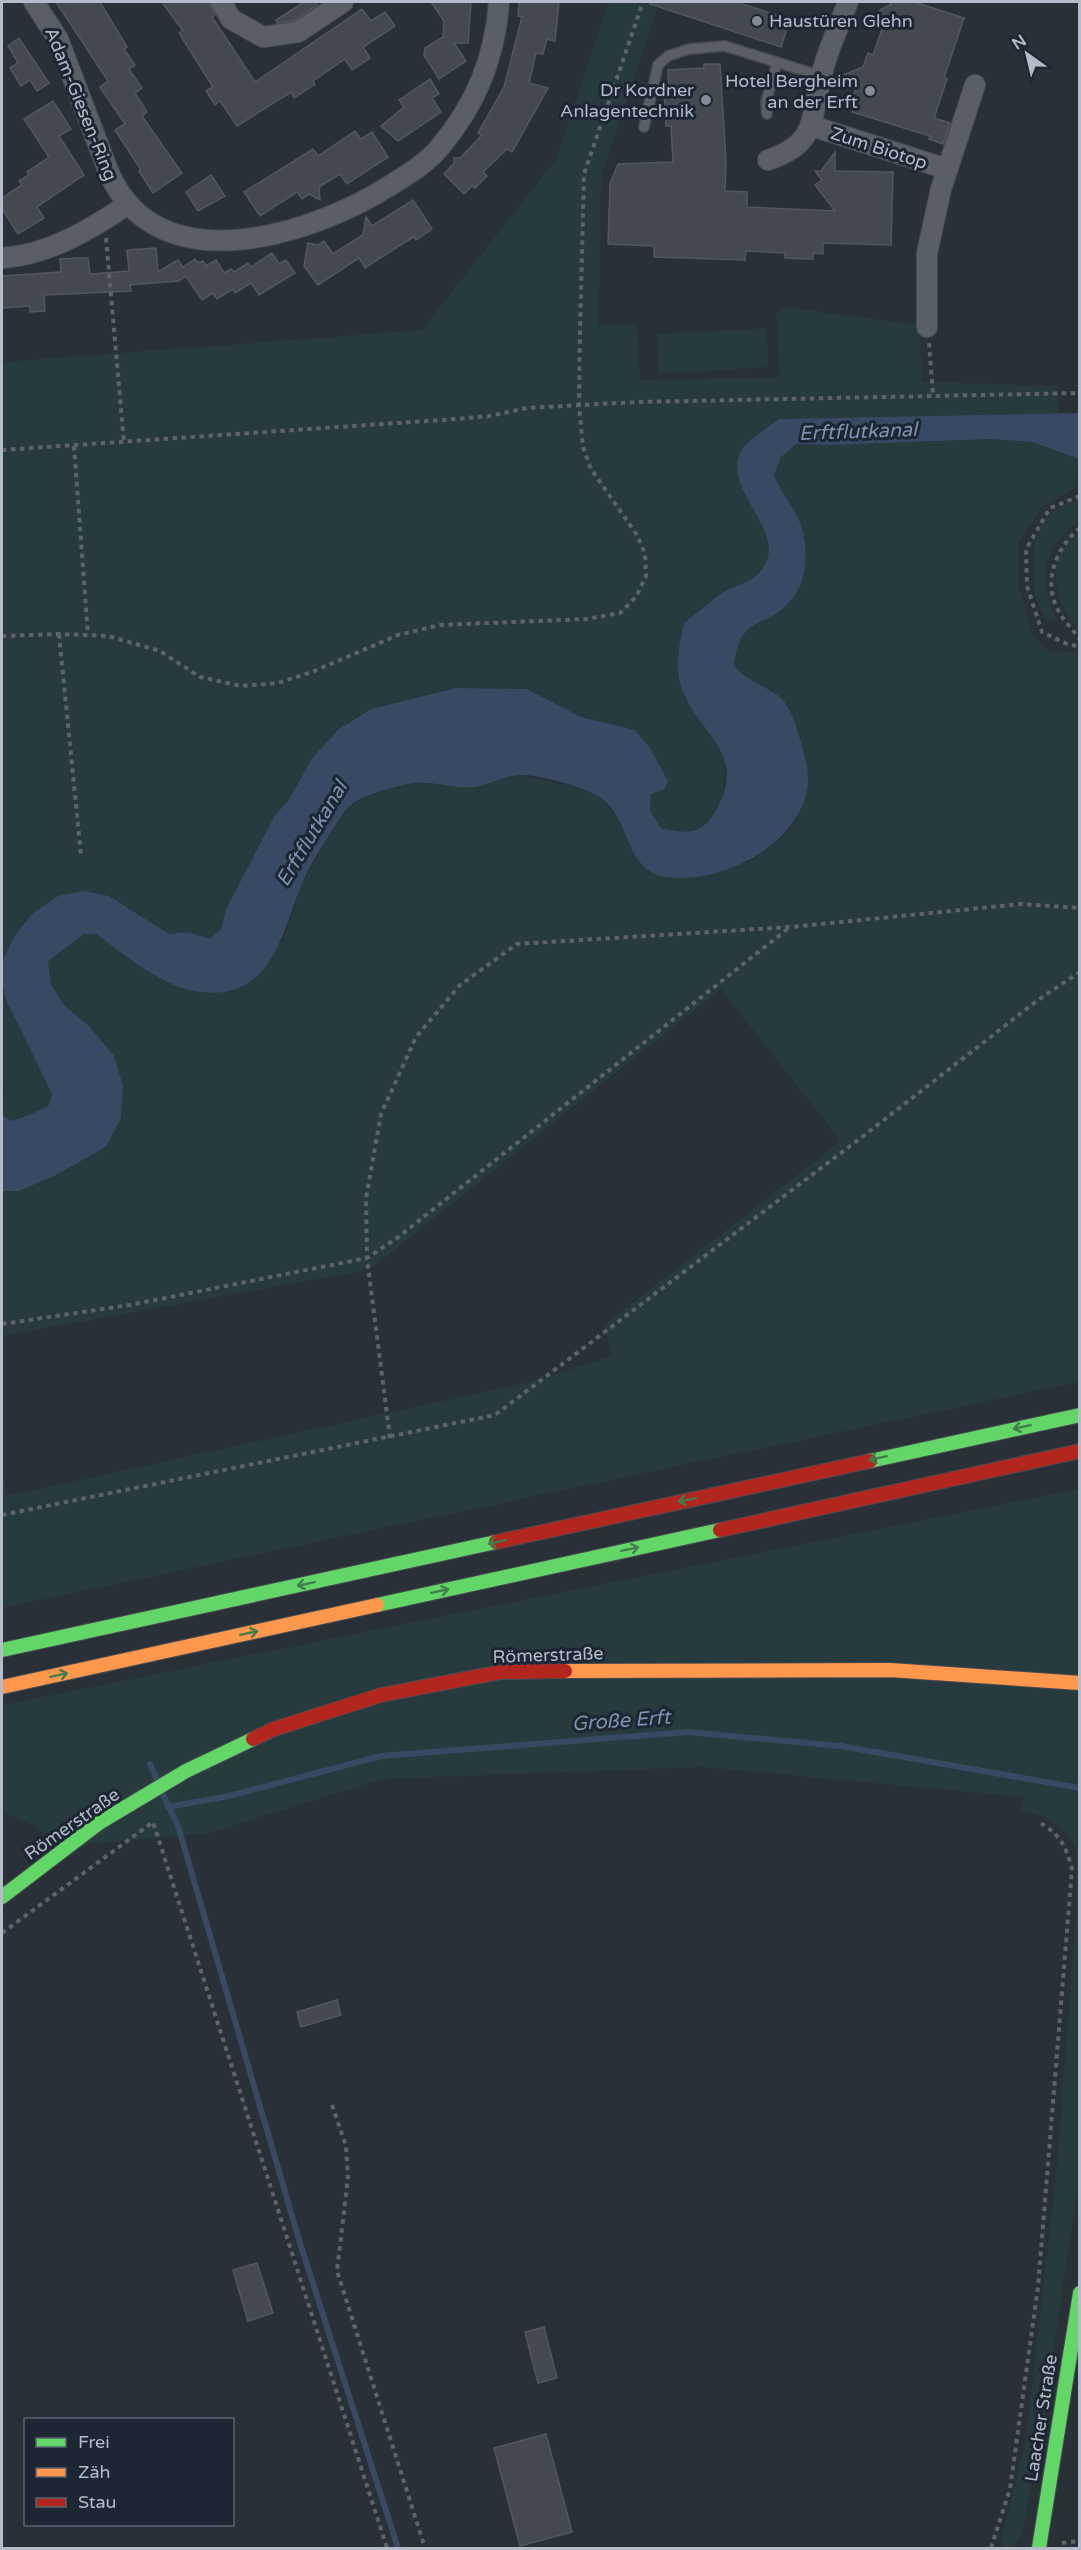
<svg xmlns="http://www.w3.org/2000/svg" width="1081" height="2550" font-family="'Varela Round',sans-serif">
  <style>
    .green { fill: #273a3e }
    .water { fill: #384963 }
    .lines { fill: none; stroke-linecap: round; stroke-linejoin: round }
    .stream { stroke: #384963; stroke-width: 6 }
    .building { fill: #444950; stroke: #52575f; stroke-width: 1.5 }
    .lane-casing { stroke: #484c53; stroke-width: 12 }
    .street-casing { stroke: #484c53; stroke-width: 22 }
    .fast-casing { stroke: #484c53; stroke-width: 16 }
    .slow-casing { stroke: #484c53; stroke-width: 16 }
    .jam-casing { stroke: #484c53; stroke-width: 16 }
    .path { stroke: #5d636a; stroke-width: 4; stroke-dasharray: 4.5 4.5; stroke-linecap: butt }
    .lane { stroke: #5a5e66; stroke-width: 9 }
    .street { stroke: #5a5e66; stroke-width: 20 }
    .fast { stroke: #63d668; stroke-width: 14 }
    .slow { stroke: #ff974d; stroke-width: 14 }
    .jam { stroke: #b3261e; stroke-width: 14 }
    .oneway { stroke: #407e4e }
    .poi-dot { fill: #848b96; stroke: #1d2633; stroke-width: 2 }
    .labels { text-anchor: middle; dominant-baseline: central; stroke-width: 6; stroke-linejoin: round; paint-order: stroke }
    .poi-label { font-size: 18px; fill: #b4bcc9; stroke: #1d2633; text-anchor: end }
    .street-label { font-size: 18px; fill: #b4bcc9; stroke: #1d2633 }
    .water-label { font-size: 20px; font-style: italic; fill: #7c92b1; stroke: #1d2633 }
  </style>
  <rect width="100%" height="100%" fill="#2a3038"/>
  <!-- green -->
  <g class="green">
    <path d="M 609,2 L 659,2 L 601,177 L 599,325 L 637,325 L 640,380 L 780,377 L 776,314 L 784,307 L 919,325 L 922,382 L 1059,386 L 1058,414 L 779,419 L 742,490 C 755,512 784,551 758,574 C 749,583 736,587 725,591 L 694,710 C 702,722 718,738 722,752 C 730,780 721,834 684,833 C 677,833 669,830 661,828 L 650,811 L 651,793 L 665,789 L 635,730 L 581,717 L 527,689 L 456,688 L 371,709 L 339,729 L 313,757 L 288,801 L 275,815 L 226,909 L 221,929 L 210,939 L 188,932 L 169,934 L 109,896 L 83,891 L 59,896 L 3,959 L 2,981 L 2,362 L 422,330 L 557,158 Z"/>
    <path d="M 767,328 L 768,367 L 659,374 L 657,334 Z"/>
    <path d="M 991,439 L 1032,442 L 1079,458 L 1075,488 L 1043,507 L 1019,542 L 1019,587 L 1033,636 L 1052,653 L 1079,651 L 1079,1382 L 2,1608 L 2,1460 L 6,1496 L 529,1382 L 612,1356 L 604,1325 L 841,1141 L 721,989 L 374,1266 L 356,1272 L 2,1336 L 2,1191 L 19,1191 L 54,1176 L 106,1147 L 121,1118 L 89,1026 L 64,1005 L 51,984 L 48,961 L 84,934 L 96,934 L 158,977 L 194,991 L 283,941 L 302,884 L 330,833 L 351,804 L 385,790 L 416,783 L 473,787 L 521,775 L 555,782 L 586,789 L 606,801 L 620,824 L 629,845 L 748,863 C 764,850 789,836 798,816 C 801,808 805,770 805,761 C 805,746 792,708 780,698 C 766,686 742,681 734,663 C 736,653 738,640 745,633 C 753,624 762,621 772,616 C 805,598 811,561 802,528 C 796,508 781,494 774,475 L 781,457 L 797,444 L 831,445 Z"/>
    <path d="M 1079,498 L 1079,521 C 1043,547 1038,578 1056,619 L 1052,621 L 1046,620 C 1029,596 1028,546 1044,521 C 1051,510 1068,504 1079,498 Z"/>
    <path d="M 1079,533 L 1079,631 C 1061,613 1051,583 1058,558 C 1061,548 1072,539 1079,533 Z"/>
    <path d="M 2,985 L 7,1002 L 52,1094 L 49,1105 L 27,1116 L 9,1121 L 2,1114 L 2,1101 L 6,1091 L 2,1082 Z"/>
    <path d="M 1079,1489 L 1080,2170 L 1040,2444 L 1022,2533 L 1017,2542 L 1008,2547 L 1003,2546 L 1001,2539 L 1025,2445 L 1057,2167 L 1076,1912 L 1076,1848 C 1067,1826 1044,1815 1021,1811 L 1023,1797 L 703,1767 L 383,1779 L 209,1833 L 55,1847 L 38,1827 L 2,1812 L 2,1705 Z"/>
  </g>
  <!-- water -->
  <path class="water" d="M 1079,413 L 1079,459 L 1032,442 L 991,439 L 831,445 L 797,444 L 781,457 L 774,475 C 781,494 796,508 802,528 C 811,561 805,598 772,616 C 762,621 753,624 745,633 C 738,640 736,653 734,663 C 742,681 767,685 781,698 C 787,704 794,718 796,726 C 802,745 811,771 807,790 C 796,847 720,885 666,877 C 627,872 629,821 604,800 C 589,788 541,775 522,775 C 506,775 490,785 474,787 C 455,789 434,781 415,783 C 406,784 396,787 388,789 C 377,792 363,797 353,803 C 345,808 339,821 333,829 C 322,846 309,867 301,886 C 280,939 270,1004 194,991 C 160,985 124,954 96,934 L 84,934 L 48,961 L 51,984 L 64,1005 L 89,1026 L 114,1056 L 123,1086 L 121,1118 L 106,1147 L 54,1176 L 19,1191 L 2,1191 L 2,1114 L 10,1121 L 27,1116 L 49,1105 L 52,1094 L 7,1002 L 2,985 L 3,959 L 16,934 L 33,913 L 58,896 L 83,891 L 109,896 L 169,934 L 188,932 L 210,939 L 221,929 L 226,909 L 275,815 L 288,801 L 313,757 L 339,729 L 371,709 L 456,688 L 527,689 L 581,717 L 635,730 L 650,748 L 668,781 L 665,789 L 651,794 L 650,811 L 661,828 C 684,833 700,836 713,815 C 753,752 694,733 680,683 C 675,663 680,642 684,623 C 697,613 710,601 724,592 C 735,585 751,583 760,572 C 794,532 716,489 743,448 C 749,439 770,426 779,419 Z"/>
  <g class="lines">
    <!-- stream -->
    <g class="stream">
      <path d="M 150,1764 L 157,1780"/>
      <path d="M 162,1792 L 178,1826 L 300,2243 L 398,2548"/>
      <path d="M 168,1807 L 229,1796 L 381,1756 L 688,1732 L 841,1746 L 1080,1788"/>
    </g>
  </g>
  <!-- building -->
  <g class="building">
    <path d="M 56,2 L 100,2 L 127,47 L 124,49 L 135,65 L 129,69 L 142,88 L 135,93 L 147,112 L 142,116 L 182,173 L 153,193 L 139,171 L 141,170 L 115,130 L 125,124 L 100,87 L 108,81 Z"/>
    <path d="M 162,2 L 209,2 L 215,15 L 212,17 L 255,82 L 362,9 L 371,21 L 385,12 L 395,26 L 363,47 L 370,58 L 352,70 L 345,59 L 313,81 L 315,84 L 294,98 L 291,92 L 237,126 L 220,101 L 215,105 L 206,91 L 213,87 L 179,33 L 183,31 Z"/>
    <path d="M 304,2 L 314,2 L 317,5 L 294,21 L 277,23 L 276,20 Z"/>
    <path d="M 431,2 L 471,2 L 468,43 L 454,43 L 466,61 L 439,79 L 424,55 L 425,48 L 443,37 L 444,21 Z"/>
    <path d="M 519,2 L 559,2 L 555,41 L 547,39 L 543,54 L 536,53 L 529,83 L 548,88 L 512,152 L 507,149 L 483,172 L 487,176 L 475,188 L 472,186 L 464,194 L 444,174 L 454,163 L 454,158 L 460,158 L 482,135 L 478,133 L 504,87 L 522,17 L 518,16 Z"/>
    <path d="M 650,2 L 736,2 L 790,19 L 781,47 L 650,4 Z"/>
    <path d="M 891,2 L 915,2 L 964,18 L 944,78 L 947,79 L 934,118 L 950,123 L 943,144 L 929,139 L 930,136 L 852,112 L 854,107 L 850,106 L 857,85 L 836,78 L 863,67 L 868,53 L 873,55 L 883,26 L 878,16 L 880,10 L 890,5 Z"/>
    <path d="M 19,38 L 49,83 L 37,91 L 30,80 L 21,86 L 10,68 L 18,63 L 8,46 Z"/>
    <path d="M 704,64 L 720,64 L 726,161 L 725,191 L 747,192 L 747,207 L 835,211 L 815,185 L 822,180 L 815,171 L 821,171 L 835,152 L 835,171 L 893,172 L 891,245 L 823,243 L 823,254 L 813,253 L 813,259 L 785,258 L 785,253 L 746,251 L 745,260 L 654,257 L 654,246 L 608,244 L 610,184 L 618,164 L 673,162 L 671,126 L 666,126 L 664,88 L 669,87 L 668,70 L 704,68 Z"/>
    <path d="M 430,79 L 439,94 L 432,98 L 441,112 L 398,141 L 381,126 L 404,107 L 399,100 Z"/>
    <path d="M 53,101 L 71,129 L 59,136 L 84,175 L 37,207 L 44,218 L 18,234 L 2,209 L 2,198 L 22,185 L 19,181 L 29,175 L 27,172 L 49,157 L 24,119 Z"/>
    <path d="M 355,131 L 361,139 L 372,132 L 388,157 L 347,184 L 340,174 L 319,187 L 320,200 L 309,194 L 302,199 L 297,192 L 260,216 L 244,192 L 313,149 L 318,156 Z"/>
    <path d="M 211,175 L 225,196 L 198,211 L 186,192 Z"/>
    <path d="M 413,200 L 432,229 L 416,240 L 414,237 L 405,242 L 365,268 L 359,258 L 318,285 L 304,266 L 308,243 L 318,245 L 324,241 L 333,254 L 363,235 L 366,217 L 372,226 Z"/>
    <path d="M 156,248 L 158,272 L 178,260 L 183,267 L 195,259 L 198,263 L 203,261 L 206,266 L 216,260 L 224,273 L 231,269 L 234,272 L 248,263 L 251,267 L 272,253 L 279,264 L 286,260 L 295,273 L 259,295 L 251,283 L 235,293 L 233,289 L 217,299 L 213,293 L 202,300 L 186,276 L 179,281 L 130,285 L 131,291 L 44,295 L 45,311 L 30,312 L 30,306 L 2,308 L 2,276 L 61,272 L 60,259 L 79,258 L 88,258 L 90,274 L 129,271 L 127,250 Z"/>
    <path d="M 337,2000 L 341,2015 L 301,2027 L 297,2012 Z"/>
    <path d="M 257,2263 L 273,2313 L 248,2321 L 233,2270 Z"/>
    <path d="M 544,2327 L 557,2378 L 538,2383 L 525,2332 Z"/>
    <path d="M 546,2434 L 572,2532 L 520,2546 L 494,2448 Z"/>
  </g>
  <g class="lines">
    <!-- lane casing -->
    <g class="lane-casing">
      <g id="lane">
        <path d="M 767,114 L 766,102 L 777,62"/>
        <path d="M 644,127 L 658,65 L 668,56 L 689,49 L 725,46 L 821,76"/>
      </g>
    </g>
    <!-- street casing -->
    <g class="street-casing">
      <g id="street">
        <path d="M 34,2 L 58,39 L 109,173 C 159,286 316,234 394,183 C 410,173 428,162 440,147 C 476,104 495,58 499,2"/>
        <path d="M 221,2 L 231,19 L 263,37 L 298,32 L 343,2"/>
        <path d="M 812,126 L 947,169"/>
        <path d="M 768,160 C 818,143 810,120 821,77 C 827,51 839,26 848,2"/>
        <path d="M 2,258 C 48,255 90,230 128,204"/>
        <path d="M 927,327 L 927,253 L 941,189 L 975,85"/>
      </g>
    </g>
    <!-- fast casing -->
    <g class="fast-casing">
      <g id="fast">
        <path d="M 870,1461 L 1080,1415"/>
        <path d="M 377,1605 L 720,1530"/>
        <path d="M 2,1650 L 496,1542"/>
        <path d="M 2,1897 L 99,1823 L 186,1771 L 253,1739"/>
        <path d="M 1039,2548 L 1080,2293"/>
      </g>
    </g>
    <!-- slow casing -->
    <g class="slow-casing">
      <g id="slow">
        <path d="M 565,1671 L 890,1670 L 1080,1683"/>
        <path d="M 2,1687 L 377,1605"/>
      </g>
    </g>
    <!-- jam casing -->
    <g class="jam-casing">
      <g id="jam">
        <path d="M 720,1530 L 1080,1451"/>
        <path d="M 496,1542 L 870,1461"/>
        <path d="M 253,1739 L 274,1729 L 381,1695 L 501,1672 L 565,1671"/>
      </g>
    </g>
    <!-- path -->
    <g class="path">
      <path d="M 106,238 L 124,443"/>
      <path d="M 929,343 L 933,395"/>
      <path d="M 74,446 L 88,635"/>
      <path d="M 2,450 L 456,419 L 489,416 L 527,408 L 637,402 L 1080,393"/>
      <path d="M 1080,496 L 1050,508 L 1026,549 L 1027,586 L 1042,632 L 1069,645 L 1080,646"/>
      <path d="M 1080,528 C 1057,546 1043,580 1057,608 C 1062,619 1072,629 1080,639"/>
      <path d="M 59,634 L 81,855"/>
      <path d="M 2,636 L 59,634 L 108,636 L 160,651 L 200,677 L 241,686 L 278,683 L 312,672 L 398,635 L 440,625 L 587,619 L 620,613 L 636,597 L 646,576 L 645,554 L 637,535 L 591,469 L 583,447 L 579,405 L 580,331 L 584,174 L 643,2"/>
      <path d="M 2,1324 L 130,1305 L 367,1258 L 366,1198 L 381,1114 L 416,1037 L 460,985 L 517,944 L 791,927 L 1021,904 L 1080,908"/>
      <path d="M 390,1438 L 367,1258 L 397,1238 L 790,927"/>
      <path d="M 2,1515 L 495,1415 L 862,1137 L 1038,1000 L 1080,972"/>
      <path d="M 2,1933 L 153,1822 L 387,2548"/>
      <path d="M 332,2105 L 346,2146 L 348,2177 L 337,2271 L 425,2548"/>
      <path d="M 1062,2543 L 1080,2541"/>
      <path d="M 991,2548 L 1010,2489 L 1038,2287 L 1072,1869 C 1065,1844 1060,1834 1037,1821"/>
    </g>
    <!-- lane -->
    <use href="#lane" class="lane"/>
    <!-- street -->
    <use href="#street" class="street"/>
    <!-- fast -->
    <use href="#fast" class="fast"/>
    <!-- slow -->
    <use href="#slow" class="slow"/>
    <!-- jam -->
    <use href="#jam" class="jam"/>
  </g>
  <!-- one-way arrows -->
  <defs><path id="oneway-shaft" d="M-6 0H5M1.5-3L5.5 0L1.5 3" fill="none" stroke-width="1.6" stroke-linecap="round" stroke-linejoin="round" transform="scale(1.5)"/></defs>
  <g class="oneway">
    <use href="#oneway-shaft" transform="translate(1022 1427) rotate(168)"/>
    <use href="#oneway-shaft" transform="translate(878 1458) rotate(168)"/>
    <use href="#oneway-shaft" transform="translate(687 1500) rotate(168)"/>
    <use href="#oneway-shaft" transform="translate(497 1542) rotate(168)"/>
    <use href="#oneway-shaft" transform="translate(630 1549) rotate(-12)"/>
    <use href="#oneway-shaft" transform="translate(306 1584) rotate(168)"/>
    <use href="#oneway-shaft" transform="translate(440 1591) rotate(-12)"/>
    <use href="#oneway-shaft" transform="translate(249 1633) rotate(-12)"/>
    <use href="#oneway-shaft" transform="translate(59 1675) rotate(-12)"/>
  </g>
  <!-- markers -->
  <g class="poi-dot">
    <circle cx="757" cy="21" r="6"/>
    <circle cx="870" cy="91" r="6"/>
    <circle cx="706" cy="100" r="6"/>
  </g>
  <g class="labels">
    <!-- poi labels -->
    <g class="poi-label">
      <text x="769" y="21" text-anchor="start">Haustüren Glehn</text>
      <text x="858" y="81">Hotel Bergheim<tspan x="858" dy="21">an der Erft</tspan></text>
      <text x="694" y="90">Dr Kordner<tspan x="694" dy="21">Anlagentechnik</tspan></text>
    </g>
    <!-- street labels -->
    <g class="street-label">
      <text transform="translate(81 104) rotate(68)">Adam-Giesen-Ring</text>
      <text transform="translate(879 148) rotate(18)">Zum Biotop</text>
      <text transform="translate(548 1655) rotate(-2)">Römerstraße</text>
      <text transform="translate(72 1824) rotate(-35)">Römerstraße</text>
      <text transform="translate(1041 2418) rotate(-81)">Laacher Straße</text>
    </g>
    <!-- water labels -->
    <g class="water-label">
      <text transform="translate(858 432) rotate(-2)">Erftflutkanal</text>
      <text transform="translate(312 834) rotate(-59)">Erftflutkanal</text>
      <text transform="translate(621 1721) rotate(-4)">Große Erft</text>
    </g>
  </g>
  <!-- border -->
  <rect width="1081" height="2550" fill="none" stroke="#b4bcc9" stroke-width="6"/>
  <!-- legend -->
  <rect x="24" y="2418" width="210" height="108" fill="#1d2633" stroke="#59626f" stroke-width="1.5"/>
  <rect x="36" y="2438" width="30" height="9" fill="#63d668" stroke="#59626f" stroke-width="1.5"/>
  <text x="78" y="2448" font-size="18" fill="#b4bcc9">Frei</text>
  <rect x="36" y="2468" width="30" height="9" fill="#ff974d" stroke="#59626f" stroke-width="1.5"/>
  <text x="78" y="2478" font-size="18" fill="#b4bcc9">Zäh</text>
  <rect x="36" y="2498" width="30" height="9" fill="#b3261e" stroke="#59626f" stroke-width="1.5"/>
  <text x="78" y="2508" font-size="18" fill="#b4bcc9">Stau</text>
  <!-- north arrow -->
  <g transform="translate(1027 54) rotate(326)" stroke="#1d2633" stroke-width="4.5" paint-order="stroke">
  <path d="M0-4.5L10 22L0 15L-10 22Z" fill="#b4bcc9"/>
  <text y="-9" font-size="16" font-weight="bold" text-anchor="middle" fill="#b4bcc9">N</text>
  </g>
</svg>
